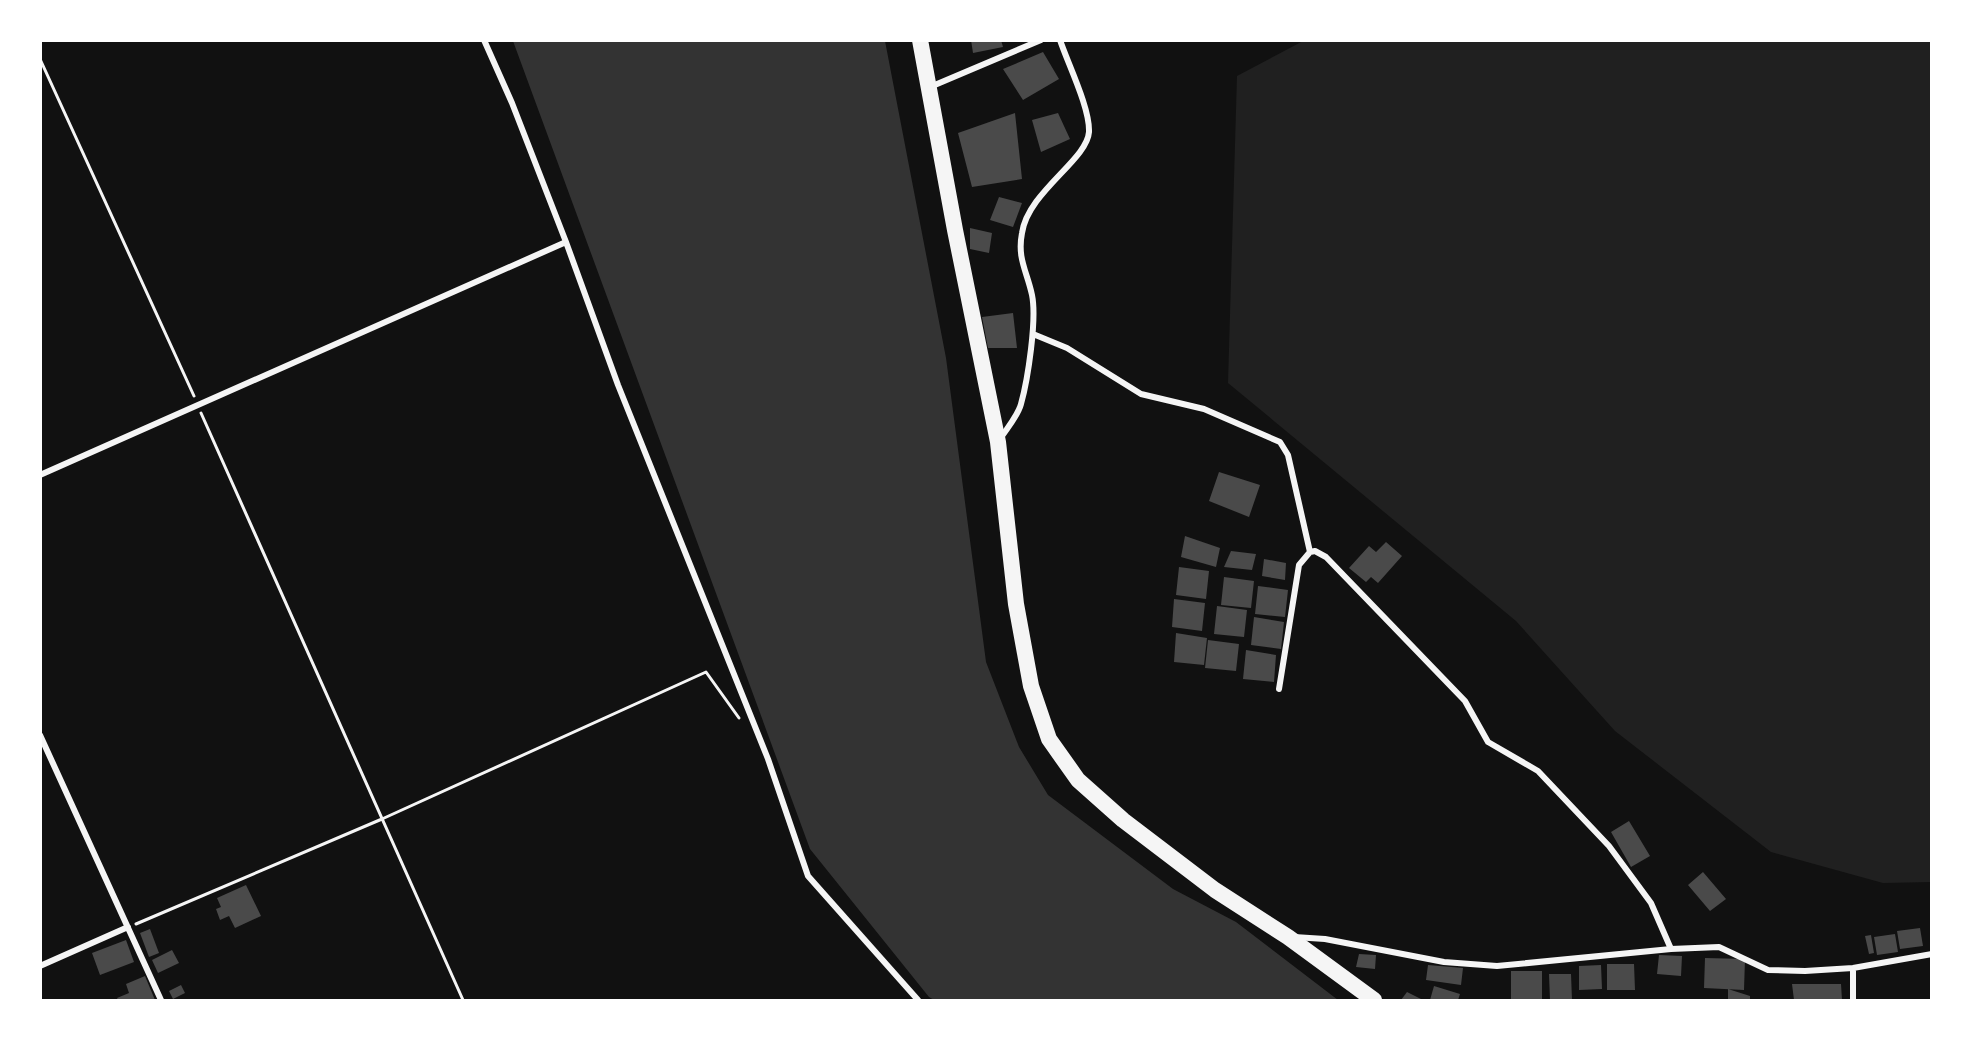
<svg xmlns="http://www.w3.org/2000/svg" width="1972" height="1041" viewBox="0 0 1972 1041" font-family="'Sofia Sans Condensed',sans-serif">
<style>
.green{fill:#202020}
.water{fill:#333}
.building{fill:#4a4a4a}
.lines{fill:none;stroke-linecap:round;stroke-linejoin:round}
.path{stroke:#f5f5f5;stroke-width:3}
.minor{stroke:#f5f5f5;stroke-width:6}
.trunk{stroke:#f5f5f5;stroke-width:16}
</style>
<rect width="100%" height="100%" fill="#111"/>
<path class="green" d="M1305,40l626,1v841l-48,1 -112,-31 -156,-121 -99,-110 -288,-238 9,-307z"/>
<path class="water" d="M513,41h372l61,317 40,304 33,85 29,48 125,94 63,33 102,78h-404l-5,-3 -119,-148z"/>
<path class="building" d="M971,40h30l2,7 -30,6z
M1043,52l16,27 -36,21 -20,-31z
M1015,113l7,66 -50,8 -14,-54z
M1058,113l12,26 -29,13 -9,-32z
M999,197l23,6 -9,24 -23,-7z
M970,228l22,5 -3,20 -19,-4z
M1013,313l4,35h-29l-6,-31z
M1219,472l41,13 -11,32 -40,-16z
M1185,536l35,12 -4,19 -35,-10z
M1386,542l16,14 -24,27 -7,-6 -5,5 -17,-14 20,-22 7,6z
M1231,551l25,3 -4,16 -28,-3z
M1264,559l22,4 -1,17 -23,-4z
M1179,567l30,4 -3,28 -30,-4z
M1224,577l30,4 -3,27 -30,-3z
M1258,586l30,4 -3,27 -30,-3z
M1174,599l31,4 -3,28 -30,-4z
M1217,606l30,4 -3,27 -30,-3z
M1254,617l30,5 -3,27 -30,-4z
M1176,633l31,5 -3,27 -30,-3z
M1208,640l31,4 -3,27 -31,-3z
M1246,650l30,5 -2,27 -31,-3z
M1629,821l21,35 -19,11 -20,-35z
M1703,872l23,27 -16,12 -22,-26z
M246,885l15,31 -26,12 -6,-12 -9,4 -4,-11 5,-2 -4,-9z
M1920,928l3,18 -23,3 -3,-18z
M150,929l9,24 -10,4 -9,-24z
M1895,934l3,18 -21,3 -3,-18z
M1871,935l3,18 -5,1 -4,-18z
M126,940l8,22 -34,13 -8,-22z
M172,950l7,13 -21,10 -6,-13z
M1359,954l17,1 -1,14 -19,-2z
M1659,955l23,1 -1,20 -24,-2z
M1705,958l40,1 -1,31 -40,-2z
M1607,964h27l1,26h-28z
M1428,965l35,3 -2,17 -35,-5z
M1601,965l1,24 -23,1v-24z
M1511,971h31v29h-31z
M1549,974h22l1,26h-22z
M145,976l10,24h-37l-1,-2 12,-5 -3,-9z
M1792,984h49l1,16h-48z
M181,985l4,8 -12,6 -4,-8z
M1434,986l26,8 -2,6h-28z
M1728,989l22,7v4h-22z
M1407,992l16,8h-22z"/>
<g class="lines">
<path class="path" d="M40,59l154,337
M201,413l262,587
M136,924l246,-105 324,-147 33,46"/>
<path class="minor" d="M484,40l28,63 54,139 52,143 150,374 40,117 110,124
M930,87l111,-47
M1033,334l34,14 74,46 63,15 76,33 8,13 22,97
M1000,439c7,-11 18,-23 21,-35 7,-25 16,-85 11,-109 -5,-24 -15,-36 -10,-62 6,-41 65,-73 67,-101 1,-24 -21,-68 -29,-92
M40,475l526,-233
M1279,689l20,-124 11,-13 5,-1 11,6 139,144 23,41 50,29 71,75 42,57 20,46
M40,735l121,265
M1294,937l31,2 119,23 53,4 174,-17 48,-2 49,23 37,1 48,-3 79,-14
M40,966l88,-39
M1853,968v32"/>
<path class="trunk" d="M920,40l35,190 43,212 18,162 15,82 18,53 29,41 45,40 92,70 73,47 86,63"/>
</g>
<rect width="1972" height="1041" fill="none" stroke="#ffffff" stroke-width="84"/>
</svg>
